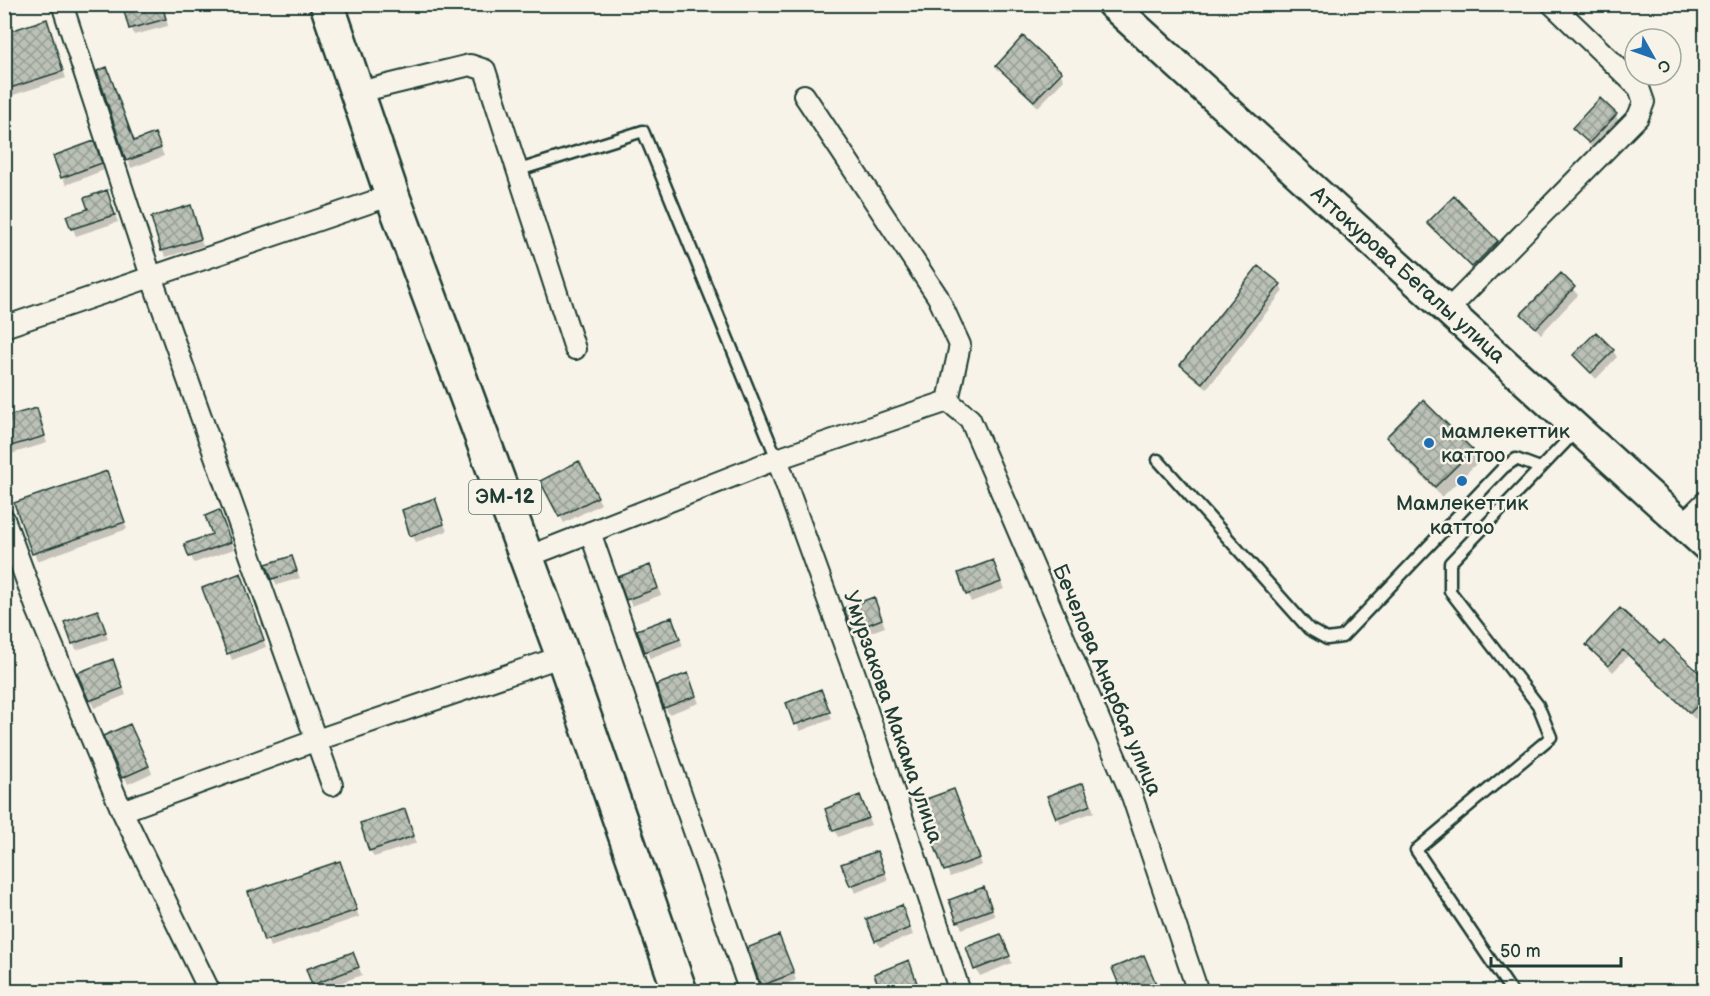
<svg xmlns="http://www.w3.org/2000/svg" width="1710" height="996" viewBox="0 0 1710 996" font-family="'Balsamiq Sans',sans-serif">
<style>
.shadow{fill:#0003}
.building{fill:url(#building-cross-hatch);stroke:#1f3d34;stroke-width:1.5}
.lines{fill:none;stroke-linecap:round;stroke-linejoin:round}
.service-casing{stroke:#1f3d34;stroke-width:15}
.minor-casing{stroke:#1f3d34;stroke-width:24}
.secondary-casing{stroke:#1f3d34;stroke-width:33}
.trunk-casing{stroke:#1f3d34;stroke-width:38}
.service{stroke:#f7f3e8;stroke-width:10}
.minor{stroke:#f7f3e8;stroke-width:20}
.secondary{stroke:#f7f3e8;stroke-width:28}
.trunk{stroke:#f7f3e8;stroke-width:33}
.poi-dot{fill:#1f6fb2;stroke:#f7f3e8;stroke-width:2}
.labels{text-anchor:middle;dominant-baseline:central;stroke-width:5;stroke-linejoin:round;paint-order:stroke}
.shield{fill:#f7f3e8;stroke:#60746a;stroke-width:1.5}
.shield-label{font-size:20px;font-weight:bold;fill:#1f3d34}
.street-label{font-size:21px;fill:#1f3d34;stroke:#f7f3e8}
.poi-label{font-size:21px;fill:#1f3d34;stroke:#f7f3e8;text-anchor:start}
</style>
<defs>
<pattern id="building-cross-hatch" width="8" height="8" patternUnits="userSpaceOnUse" patternTransform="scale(1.5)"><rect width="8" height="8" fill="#bbc1b6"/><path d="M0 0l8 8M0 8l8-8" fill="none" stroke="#979e95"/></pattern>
</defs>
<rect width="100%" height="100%" fill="#f7f3e8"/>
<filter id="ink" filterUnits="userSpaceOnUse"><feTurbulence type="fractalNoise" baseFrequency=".0167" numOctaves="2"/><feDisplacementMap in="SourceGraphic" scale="12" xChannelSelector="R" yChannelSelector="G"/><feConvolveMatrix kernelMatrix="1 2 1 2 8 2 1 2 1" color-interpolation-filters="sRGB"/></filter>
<g filter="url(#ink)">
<path class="shadow" d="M124,4h39l5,22 -34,9z
M46,21l20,57 -62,20v-63z
M997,66l63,7 4,7 -26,27z
M107,69l28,73 20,-7 9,21 -33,12 -33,-96z
M1615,115l4,6 -26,28 -19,-21z
M93,142l11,28 -38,15 -11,-28z
M106,192l12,30 -42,14 -8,-19 22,-7z
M190,207l13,39 -37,11 -4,-7z
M1429,223l68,19 4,6 -25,25z
M1561,276l17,19 -37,39 -18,-19z
M1280,285l3,6 -76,98 -21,-17 -4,-7z
M1613,351l4,6 -21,22 -21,-24z
M36,410l11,33 -43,13v-37z
M1387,437l84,14 7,11 -36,35 -48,-49z
M579,463l22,41 -37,19 -22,-41z
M106,473l21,56 -90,32 -21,-57z
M434,500l13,31 -31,11 -4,-7z
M219,512l15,37 -40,14 -8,-18 28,-10z
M291,557l9,21 -23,7 -4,-7z
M992,562l12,27 -33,13 -11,-28z
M649,567l12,28 -29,11 -4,-7z
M244,582l22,65 -34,13 -28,-71z
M877,606l8,21 -28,10 -4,-7z
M101,619l7,20 -31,11 -4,-6z
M675,625l8,21 -33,13 -11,-28z
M1587,646h73l46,35v27l-11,11 -67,-63 -15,16z
M116,668l10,27 -32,13 -15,-34z
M687,675l12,28 -30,11 -4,-7z
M821,691l11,28 -32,12 -12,-27z
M133,732l19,41 -24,11 -23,-48z
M1086,791l8,21 -33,12 -12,-27z
M860,797l11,28 -33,12 -3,-7z
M957,798l25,67 -32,12 -30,-74z
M404,811l13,32 -43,14 -4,-7z
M880,859l8,21 -33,13 -12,-28z
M340,863l19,54 -89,30 -20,-54z
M983,889l12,27 -33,13 -11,-28z
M905,914l8,21 -33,12 -4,-7z
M1001,936l11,27 -32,13 -4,-7z
M782,944l14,36 -31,12 -16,-43z
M353,954l9,21 -44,16 -4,-7z
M909,962l11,28 -38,2z
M1148,964l11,28h-36z"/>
<path class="building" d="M122,4h40l4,15 -37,10z
M47,19l16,52 -59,19v-57z
M1023,36l39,36 -28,29 -38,-35z
M107,67l27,74 21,-8 6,15 -35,13 -29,-90z
M1600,98l17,16 -28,29 -17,-15z
M94,141l8,22 -41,15 -8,-22z
M107,190l8,25 -44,14 -5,-13 22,-7 -4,-11z
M1454,196l44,45 -26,26 -45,-44z
M191,205l10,34 -40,12 -10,-34z
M1258,266l23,18 -79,99 -22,-18z
M1561,273l14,14 -39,41 -15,-14z
M1596,332l18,18 -23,23 -18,-18z
M1423,400l50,50 -38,37 -49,-50z
M37,408l8,28 -41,12v-31z
M579,461l19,36 -39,20 -19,-36z
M107,471l18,51 -93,32 -18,-51z
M435,498l9,26 -34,12 -8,-26z
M219,510l12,32 -42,15 -5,-13 28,-10 -7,-18z
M292,556l5,15 -25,8 -6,-15z
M993,560l8,22 -35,13 -8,-22z
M650,565l8,23 -32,12 -8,-23z
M241,573l23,67 -37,14 -25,-66z
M874,597l8,22 -30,12 -8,-23z
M1620,608l40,36 4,-4 42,39v18l-16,16 -67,-63 -15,16 -22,-21z
M98,610l8,22 -34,12 -8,-22z
M672,617l8,22 -35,13 -8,-22z
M113,659l10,29 -34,13 -12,-28z
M688,673l8,23 -32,12 -8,-23z
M821,689l9,23 -36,13 -8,-22z
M130,724l19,42 -27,12 -19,-42z
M1083,783l8,22 -35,13 -9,-22z
M954,789l26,69 -36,13 -26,-69z
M860,795l9,23 -36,13 -8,-22z
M405,809l9,27 -45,15 -9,-28z
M877,851l8,22 -35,13 -9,-22z
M340,861l17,49 -93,31 -16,-49z
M984,887l8,22 -35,13 -8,-22z
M902,905l8,23 -35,13 -9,-22z
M1001,934l9,22 -36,14 -8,-23z
M779,935l15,38 -33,13 -14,-38z
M353,952l6,15 -47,18 -6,-16z
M1144,955l13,31 -13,6h-22l-10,-24z
M909,960l8,23 -23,9h-13l-7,-18z"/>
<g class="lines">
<g class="service-casing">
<path id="service" d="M516,171l127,-40 134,328
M1158,460l151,169 18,10 15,-2 161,-169 13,-9 24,9
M1512,992l-96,-142 135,-113 -13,-32 -88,-114v-28l128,-134"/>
</g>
<g class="minor-casing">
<path id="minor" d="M62,4l89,272 181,509
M359,92l111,-27 15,5 90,279
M1448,310l190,-193 6,-15 -5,-14 -87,-84
M4,327l388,-132
M948,401l22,18 162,377 66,196
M777,459l80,221 103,312
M4,519l33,90 85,202 88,181
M1683,524l23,-23
M590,532l160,460
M527,557l250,-98 171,-58 12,-56 -22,-48 -134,-202
M122,811l195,-71 246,-84"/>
</g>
<g class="secondary-casing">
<path id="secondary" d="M1111,4l595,542"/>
</g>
<g class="trunk-casing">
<path id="trunk" d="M327,4l65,191 171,461 117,336"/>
</g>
<use href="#service" class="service"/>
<use href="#minor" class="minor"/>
<use href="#secondary" class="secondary"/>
<use href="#trunk" class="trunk"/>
</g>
</g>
<g class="poi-dot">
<circle cx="1429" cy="443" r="6"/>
<circle cx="1462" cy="481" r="6"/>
</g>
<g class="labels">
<rect class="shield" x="469" y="480" width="72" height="34" rx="4.5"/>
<g class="shield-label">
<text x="505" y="497">ЭМ-12</text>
</g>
<g class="street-label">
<text transform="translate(1408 275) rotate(42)">Аттокурова Бегалы улица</text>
<text transform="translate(1107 680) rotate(67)">Бечелова Анарбая улица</text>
<text transform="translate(893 717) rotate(71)">Умурзакова Макама улица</text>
</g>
<g class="poi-label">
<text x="1441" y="431">мамлекеттик<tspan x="1441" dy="24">каттоо</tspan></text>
<text x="1462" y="503" text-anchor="middle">Мамлекеттик<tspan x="1462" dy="24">каттоо</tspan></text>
</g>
</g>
<rect width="1710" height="996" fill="none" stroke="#f7f3e8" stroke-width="24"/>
<rect x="12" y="12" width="1686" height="972" fill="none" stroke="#1f3d34" stroke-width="2" filter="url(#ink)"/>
<g transform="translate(1653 57) rotate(130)"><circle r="28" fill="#f7f3e8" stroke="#a1aaa0" stroke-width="1.5"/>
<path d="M0-4.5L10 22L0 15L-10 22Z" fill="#1f6fb2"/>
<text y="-9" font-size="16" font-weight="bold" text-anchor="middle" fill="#1f3d34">С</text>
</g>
<path d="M1491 957v9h130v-9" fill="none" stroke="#1f3d34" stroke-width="3"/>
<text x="1500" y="957" font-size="18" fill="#1f3d34" stroke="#f7f3e8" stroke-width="4.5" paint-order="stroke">50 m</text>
</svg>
